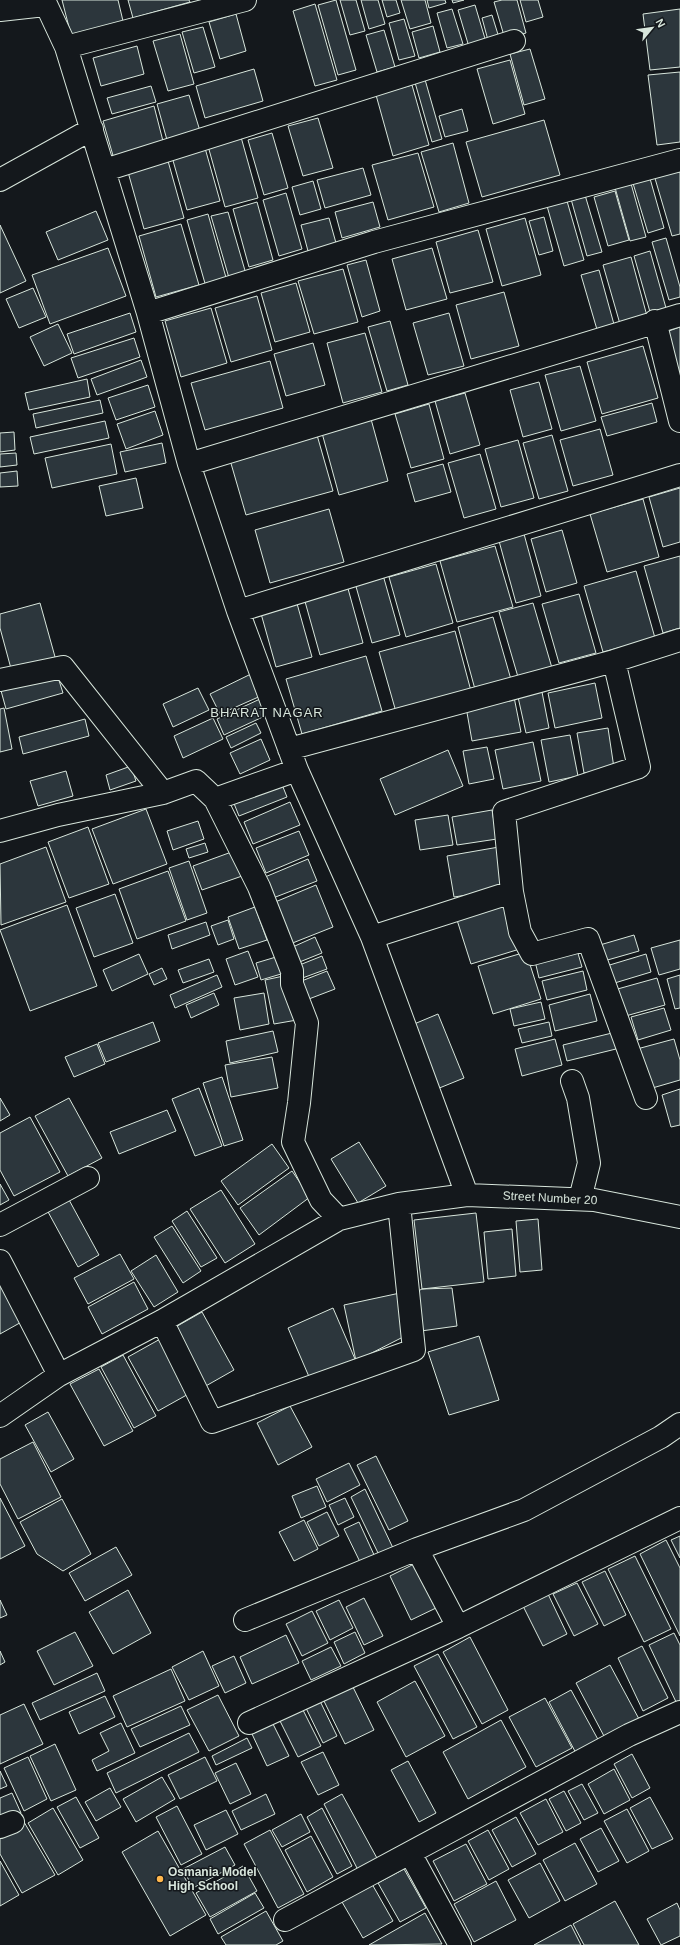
<svg xmlns="http://www.w3.org/2000/svg" width="680" height="1945" viewBox="0 0 680 1945" font-family="Helvetica,sans-serif">
<style>
.building{fill:#2c363c;stroke:#d8e6dc}
.lines{fill:none;stroke-linecap:round;stroke-linejoin:round}
.minor-casing{stroke:#d8e6dc;stroke-width:24}
.minor{stroke:#14181c;stroke-width:22}
.poi-dot{fill:#ffb74d;stroke:#14181c;stroke-width:1.5}
.labels{text-anchor:middle;dominant-baseline:central;stroke-width:3;stroke-linejoin:round;paint-order:stroke}
.street-label{font-size:12px;fill:#d8e6dc;stroke:#14181c}
.poi-label{font-size:12px;font-weight:bold;fill:#d8e6dc;stroke:#14181c;text-anchor:start}
.neighbourhood-label{font-size:13px;letter-spacing:1px;fill:#d8e6dc;stroke:#14181c}
</style>
<rect width="100%" height="100%" fill="#14181c"/>
<path class="building" d="M62,0h56l5,21 -52,14z
M128,0h61l1,2 -57,16z
M336,0l20,70 -18,5 -20,-70z
M340,0h16l9,31 -15,4z
M361,0h17l7,24 -16,5z
M382,0h14l4,13 -13,4z
M401,0h24l6,23 -21,6z
M427,0h18l1,3 -17,5z
M452,0h12l-11,3z
M502,0h15l9,33 -21,6 -11,-37z
M520,0h18l5,17 -17,5z
M315,4l22,76 -22,6 -22,-75z
M475,5l11,37 -17,5 -11,-37z
M452,9l11,35 -16,4 -10,-35z
M680,9v58l-30,3 -7,-56z
M236,14l10,37 -26,8 -11,-37z
M492,15l8,26 -11,3 -7,-26z
M404,19l11,37 -16,4 -10,-37z
M433,26l7,26 -21,6 -7,-26z
M203,27l12,40 -21,6 -12,-41z
M384,30l11,37 -18,5 -11,-37z
M180,34l14,50 -26,7 -15,-50z
M137,46l7,28 -43,12 -8,-28z
M530,49l15,50 -21,6 -14,-51z
M510,60l15,54 -32,10 -16,-55z
M254,69l9,32 -58,17 -9,-32z
M680,72v70l-23,3 -9,-70z
M424,76l18,63 -10,3 -18,-63z
M412,85l17,60 -36,11 -17,-61z
M151,86l5,16 -44,12 -5,-16z
M189,95l11,36 -33,9 -10,-36z
M154,106l10,39 -50,14 -11,-38z
M462,109l6,22 -23,6 -6,-21z
M318,118l15,50 -30,8 -15,-50z
M544,120l16,55 -78,22 -16,-55z
M272,133l16,55 -24,7 -16,-55z
M241,137l17,61 -33,9 -17,-61z
M453,143l16,60 -30,9 -18,-60z
M205,148l15,53 -33,9 -15,-53z
M418,153l16,54 -46,13 -16,-55z
M168,161l16,57 -40,11 -16,-57z
M363,168l8,27 -46,13 -8,-28z
M678,168l2,5v61l-8,2 -18,-61z
M649,175l15,53 -16,5 -16,-53z
M630,180l16,57 -16,4 -16,-57z
M313,181l8,28 -21,6 -8,-28z
M615,191l14,49 -21,6 -14,-49z
M286,193l16,56 -23,7 -16,-56z
M585,195l17,57 -15,4 -16,-57z
M567,201l17,59 -20,6 -17,-60z
M257,202l16,58 -24,7 -16,-58z
M373,202l7,25 -38,11 -7,-26z
M96,211l12,29 -50,20 -12,-28z
M228,212l18,62 -17,4 -18,-62z
M208,214l19,67 -21,6 -19,-67z
M544,217l9,34 -14,4 -10,-34z
M329,218l7,25 -28,8 -7,-26z
M525,218l16,57 -39,11 -16,-57z
M181,224l18,61 -43,12 -17,-61z
M0,225l26,56 -26,12z
M478,230l15,52 -43,11 -14,-51z
M666,238l14,49v10l-11,3 -17,-58z
M108,248l18,48 -76,28 -18,-49z
M432,248l15,51 -41,11 -14,-51z
M650,251l16,57 -16,4 -16,-56z
M631,257l16,59 -27,8 -17,-59z
M366,260l14,51 -18,6 -15,-52z
M343,269l15,53 -44,12 -16,-53z
M599,270l16,58 -17,5 -17,-58z
M296,283l14,49 -35,10 -14,-49z
M33,288l13,29 -27,11 -13,-29z
M504,292l15,54 -48,13 -15,-54z
M257,296l15,54 -41,12 -16,-54z
M211,308l16,55 -46,14 -16,-56z
M130,313l6,19 -62,22 -7,-20z
M449,313l15,53 -36,9 -15,-52z
M390,321l18,64 -21,6 -19,-64z
M58,324l14,29 -28,13 -14,-29z
M680,327v47l-1,1 -13,-43z
M365,333l17,59 -39,11 -16,-60z
M134,338l6,19 -62,21 -7,-20z
M313,343l12,42 -39,11 -12,-42z
M643,346l15,52 -56,16 -15,-52z
M141,360l6,17 -50,18 -6,-16z
M270,361l13,47 -78,22 -14,-47z
M580,366l16,55 -35,10 -16,-56z
M87,379l3,18 -61,13 -4,-17z
M539,382l13,47 -29,8 -13,-47z
M148,385l7,22 -39,13 -8,-22z
M465,393l15,52 -30,9 -15,-53z
M100,400l3,13 -67,15 -3,-14z
M652,403l5,19 -50,14 -6,-19z
M429,404l15,55 -33,9 -16,-54z
M155,411l8,24 -37,14 -9,-25z
M371,419l17,62 -49,14 -17,-62z
M105,421l4,17 -75,16 -4,-17z
M600,429l13,46 -40,11 -13,-46z
M14,432l1,18 -15,2v-19z
M317,435l16,56 -87,24 -16,-55z
M552,435l16,56 -29,8 -16,-56z
M518,440l16,58 -33,9 -16,-58z
M162,443l4,20 -41,9 -5,-20z
M111,444l6,30 -65,14 -7,-30z
M16,453l1,12 -17,2v-13z
M480,454l16,55 -32,9 -16,-55z
M443,464l8,28 -36,10 -8,-28z
M17,471l1,15 -18,1v-14z
M136,478l7,30 -37,8 -7,-30z
M680,488v54l-17,5 -14,-50z
M643,499l16,58 -52,15 -17,-58z
M329,509l15,53 -74,21 -15,-53z
M562,530l15,53 -31,9 -15,-53z
M524,534l17,62 -25,7 -17,-62z
M495,546l18,61 -56,15 -17,-61z
M680,556v72l-17,5 -19,-67z
M436,564l17,59 -47,14 -17,-60z
M636,571l19,67 -52,14 -19,-66z
M383,575l17,60 -28,8 -17,-60z
M347,585l16,58 -43,12 -16,-57z
M579,594l17,59 -37,10 -17,-59z
M296,600l16,57 -36,10 -16,-57z
M40,603l17,61 -44,12 -13,-48v-14z
M533,603l19,65 -34,9 -19,-65z
M493,617l19,66 -36,10 -18,-66z
M455,631l16,60 -75,21 -17,-60z
M366,656l16,55 -80,23 -16,-55z
M56,671l7,22 -57,16 -6,-22z
M253,673l10,22 -43,19 -10,-20z
M595,683l7,35 -47,10 -7,-35z
M198,688l11,22 -36,17 -10,-23z
M542,692l7,36 -23,5 -8,-36z
M514,697l7,35 -49,9 -6,-34z
M260,699l7,16 -43,20 -7,-16z
M4,708l8,41 -12,3v-43z
M213,718l10,21 -40,19 -9,-22z
M85,719l4,17 -66,18 -4,-17z
M256,723l5,10 -30,15 -5,-11z
M608,728l6,40 -30,5 -7,-40z
M570,735l8,41 -29,6 -8,-42z
M261,739l9,21 -30,14 -10,-21z
M533,742l8,39 -38,8 -8,-39z
M487,747l7,32 -25,5 -6,-33z
M448,750l15,36 -68,29 -15,-36z
M131,766l5,15 -26,9 -4,-15z
M66,771l7,25 -35,10 -8,-25z
M281,782l6,15 -48,19 -6,-15z
M290,802l10,23 -47,19 -9,-22z
M146,809l21,55 -54,20 -21,-55z
M492,810l5,29 -40,6 -5,-28z
M448,815l5,30 -33,5 -5,-30z
M198,821l6,18 -31,11 -6,-19z
M88,827l21,57 -40,14 -21,-56z
M299,831l10,24 -43,18 -10,-25z
M205,843l3,9 -19,6 -3,-9z
M46,847l20,55 -65,23 -1,-61z
M499,847l7,42 -52,8 -7,-41z
M237,850l8,25 -43,15 -9,-24z
M308,859l9,22 -44,17 -8,-21z
M189,861l18,52 -20,7 -18,-52z
M168,871l18,50 -49,18 -18,-50z
M316,885l17,42 -48,19 -17,-41z
M115,894l18,49 -39,14 -18,-49z
M509,903l14,45 -52,16 -14,-44z
M67,905l30,81 -67,25 -30,-81z
M255,907l12,33 -28,9 -11,-32z
M228,920l6,19 -16,6 -7,-19z
M206,922l4,13 -38,14 -4,-14z
M634,935l5,16 -42,12 -4,-16z
M315,937l7,16 -30,12 -6,-15z
M680,940v29l-21,6 -8,-27z
M577,950l5,17 -43,11 -4,-17z
M248,951l10,26 -23,8 -9,-26z
M526,952l15,47 -48,15 -15,-48z
M139,954l9,20 -36,17 -9,-21z
M286,954l5,17 -30,9 -5,-17z
M646,954l5,18 -43,13 -5,-18z
M322,956l5,13 -30,11 -5,-12z
M209,959l5,13 -31,11 -5,-13z
M162,968l5,11 -13,6 -5,-11z
M327,971l8,18 -34,13 -7,-18z
M583,971l4,19 -40,10 -5,-19z
M217,975l5,12 -47,21 -5,-13z
M288,975l9,45 -23,4 -9,-44z
M680,975v33l-5,1 -8,-30z
M657,978l8,27 -43,12 -8,-27z
M214,993l5,12 -28,13 -5,-13z
M264,993l5,31 -29,6 -6,-32z
M590,994l7,27 -42,10 -6,-26z
M541,1002l4,17 -31,7 -4,-17z
M664,1008l7,22 -33,10 -7,-23z
M438,1014l26,64 -32,13 -25,-64z
M153,1022l7,19 -54,21 -8,-19z
M549,1022l3,14 -30,7 -4,-14z
M273,1031l5,21 -48,11 -4,-22z
M612,1033l4,16 -49,12 -4,-16z
M555,1039l7,26 -40,11 -7,-27z
M674,1039l6,21v20l-31,9 -12,-40z
M97,1044l8,20 -31,13 -9,-20z
M272,1057l6,31 -47,9 -6,-32z
M222,1077l21,63 -19,6 -21,-63z
M199,1088l23,58 -27,10 -23,-57z
M680,1089v36l-9,2 -9,-32z
M0,1098l10,17 -10,6z
M69,1098l33,60 -34,18 -33,-60z
M167,1110l9,21 -57,23 -9,-22z
M30,1117l30,55 -46,24 -14,-26v-37z
M359,1142l27,44 -28,17 -27,-44z
M272,1144l17,24 -51,37 -17,-24z
M292,1171l18,26 -51,38 -19,-27z
M0,1184l9,16 -9,5z
M221,1190l34,54 -30,19 -35,-54z
M68,1198l31,57 -21,12 -31,-57z
M187,1211l30,47 -16,9 -29,-46z
M476,1213l8,69 -62,7 -8,-69z
M538,1219l4,51 -22,2 -4,-51z
M172,1226l29,45 -18,12 -29,-46z
M512,1229l4,47 -28,3 -4,-47z
M120,1254l14,25 -46,25 -14,-26z
M156,1255l22,37 -24,15 -23,-36z
M0,1277l25,43 -25,14z
M134,1282l14,27 -46,25 -14,-27z
M452,1288l5,38 -36,5 -5,-39 6,-3z
M400,1293l5,43 -49,25 -12,-56z
M333,1308l22,51 -45,20 -22,-51z
M202,1312l32,58 -30,17 -32,-58z
M479,1336l20,64 -50,15 -21,-63z
M162,1338l30,54 -34,19 -30,-54z
M123,1355l33,61 -22,12 -33,-61z
M99,1369l34,62 -29,15 -34,-62z
M290,1406l22,41 -34,18 -21,-42z
M48,1412l26,47 -23,13 -26,-47z
M33,1442l28,55 -43,22 -18,-35v-25z
M376,1456l32,65 -19,9 -32,-65z
M349,1463l11,22 -33,17 -11,-23z
M317,1486l9,21 -25,11 -9,-22z
M365,1489l28,59 -14,7 -28,-58z
M0,1498l25,48 -25,13z
M345,1498l9,19 -16,8 -9,-20z
M62,1499l29,55 -28,17 -26,-17 -17,-32z
M327,1512l12,24 -20,10 -12,-24z
M304,1520l14,29 -24,12 -15,-29z
M359,1522l16,35 -14,7 -17,-35z
M680,1536v22l-9,-18z
M666,1540l14,28v68l-40,-82z
M116,1547l16,28 -47,26 -16,-28z
M635,1556l36,73 -27,13 -36,-73z
M414,1564l22,44 -25,12 -21,-44z
M605,1571l21,44 -22,11 -22,-44z
M577,1583l21,41 -24,12 -21,-42z
M128,1590l23,43 -38,21 -24,-42z
M548,1594l19,40 -24,12 -20,-40z
M364,1598l19,38 -19,9 -18,-38z
M0,1600l7,15 -7,3z
M339,1600l14,28 -23,12 -14,-29z
M312,1611l16,32 -26,13 -16,-32z
M75,1632l18,34 -39,19 -17,-34z
M355,1632l10,21 -21,11 -10,-22z
M674,1633l6,12v58l-3,1 -28,-59z
M286,1635l13,28 -47,21 -12,-27z
M470,1637l38,73 -26,14 -39,-72z
M642,1646l26,52 -25,13 -25,-53z
M331,1647l10,19 -30,14 -9,-19z
M0,1651l5,11 -5,3z
M203,1651l16,35 -30,14 -17,-33z
M438,1654l39,73 -24,12 -39,-73z
M234,1656l12,27 -21,10 -13,-27z
M610,1665l29,54 -34,19 -29,-55z
M171,1669l14,32 -58,26 -14,-31z
M97,1673l8,18 -65,29 -8,-17z
M415,1681l30,55 -39,21 -29,-55z
M351,1683l23,47 -29,14 -23,-47z
M571,1690l30,55 -23,12 -29,-55z
M218,1695l21,41 -30,15 -22,-41z
M105,1696l10,21 -36,17 -10,-22z
M545,1698l27,50 -36,19 -27,-50z
M319,1699l18,37 -14,7 -18,-37z
M24,1704l19,40 -43,20v-49z
M181,1706l9,19 -50,22 -9,-18z
M302,1708l19,38 -23,11 -19,-38z
M501,1720l25,47 -58,32 -25,-47z
M121,1723l14,30 -38,18 -5,-11 17,-9 -9,-18z
M273,1724l16,32 -22,10 -15,-32z
M189,1733l10,19 -83,41 -9,-20z
M247,1738l5,10 -36,17 -4,-9z
M55,1744l21,46 -25,11 -21,-45z
M323,1752l16,33 -21,10 -17,-33z
M632,1754l18,34 -18,10 -18,-34z
M28,1757l19,42 -23,12 -20,-43z
M205,1757l12,24 -37,18 -12,-24z
M408,1761l28,52 -17,9 -28,-52z
M236,1763l15,31 -21,10 -15,-31z
M614,1769l16,31 -26,14 -16,-30z
M0,1771l7,15 -7,3z
M162,1777l13,22 -39,23 -13,-23z
M582,1784l16,29 -14,7 -16,-29z
M110,1788l11,19 -25,14 -11,-19z
M564,1791l17,32 -15,8 -17,-32z
M12,1793l9,20 -21,10v-25z
M266,1794l9,20 -34,16 -9,-19z
M342,1794l36,66 -20,10 -34,-66z
M76,1797l23,41 -19,10 -23,-41z
M650,1797l23,42 -21,10 -22,-41z
M546,1799l17,33 -25,13 -18,-32z
M177,1806l25,48 -21,11 -25,-48z
M53,1808l30,52 -25,15 -30,-52z
M322,1808l30,58 -15,8 -30,-57z
M627,1809l22,42 -22,12 -23,-42z
M226,1810l12,24 -32,16 -12,-25z
M301,1814l9,18 -28,15 -10,-17z
M516,1817l20,37 -24,13 -20,-37z
M24,1822l31,53 -33,18 -22,-39v-19z
M601,1828l18,33 -21,11 -18,-33z
M270,1830l34,64 -26,14 -34,-64z
M488,1830l21,39 -20,11 -21,-39z
M158,1831l48,84 -36,21 -48,-84z
M311,1836l22,41 -26,15 -22,-42z
M575,1843l22,41 -32,17 -22,-41z
M466,1844l21,40 -33,17 -21,-40z
M225,1847l10,18 -42,23 -10,-19z
M0,1861l19,34 -19,11z
M540,1863l20,38 -31,17 -21,-38z
M243,1866l14,25 -47,26 -14,-24z
M404,1869l22,39 -26,14 -22,-39z
M496,1881l20,39 -42,22 -20,-38z
M372,1884l21,37 -30,17 -21,-36z
M255,1893l9,15 -46,26 -8,-15z
M615,1901l24,44h-55l-11,-21z
M677,1903l3,7v26l-19,9 -14,-26z
M266,1911l17,30 -7,4h-50l-5,-8z
M425,1913l17,31 -73,1z
M571,1925l10,20h-47z"/>
<g class="lines">
<g class="minor-casing">
<path id="minor" d="M44,0l22,47 82,266 41,151 49,147 59,159 75,167 95,258
M0,10l45,-5
M66,47l179,-47
M105,170l409,-129
M0,180l92,-51
M148,313l226,-71 306,-82
M655,321l25,100
M189,464l491,-149
M238,611l442,-136
M614,661l25,106 -135,45 8,80 8,40 12,22 56,-15 58,159
M0,680l63,-13 100,126
M289,749l325,-88 66,-21
M215,799l44,88 33,84v13l15,39 -8,80 -6,39 28,58 18,19
M0,831l58,-16 105,-22 33,-12 19,18 82,-29
M372,937l140,-45
M572,1081l6,17 11,65 -9,36
M0,1225l88,-47
M0,1261l59,114
M162,1321l50,101 202,-72 -15,-146
M0,1416l59,-41 103,-54 177,-102 60,-15 68,-9 127,5 86,17
M417,1549l41,78
M245,1620l172,-71 107,-39 137,-73 19,-13
M249,1723l209,-96 222,-109
M0,1827l13,-5
M410,1853l50,92
M285,1920l344,-185 51,-23"/>
</g>
<use href="#minor" class="minor"/>
</g>
<circle class="poi-dot" cx="160" cy="1879" r="4"/>
<g class="labels">
<g class="street-label">
<text transform="translate(550 1198) rotate(3)">Street Number 20</text>
</g>
<g class="poi-label">
<text x="168" y="1872">Osmania Model<tspan x="168" dy="14">High School</tspan></text>
</g>
<g class="neighbourhood-label">
<text x="267" y="712">BHARAT NAGAR</text>
</g>
</g>
<g transform="translate(652 28) rotate(61)" stroke="#14181c" stroke-width="3" paint-order="stroke">
<path d="M0-3L7 15L0 10L-7 15Z" fill="#d8e6dc"/>
<text y="-6" font-size="11" font-weight="bold" text-anchor="middle" fill="#d8e6dc">N</text>
</g>
</svg>
